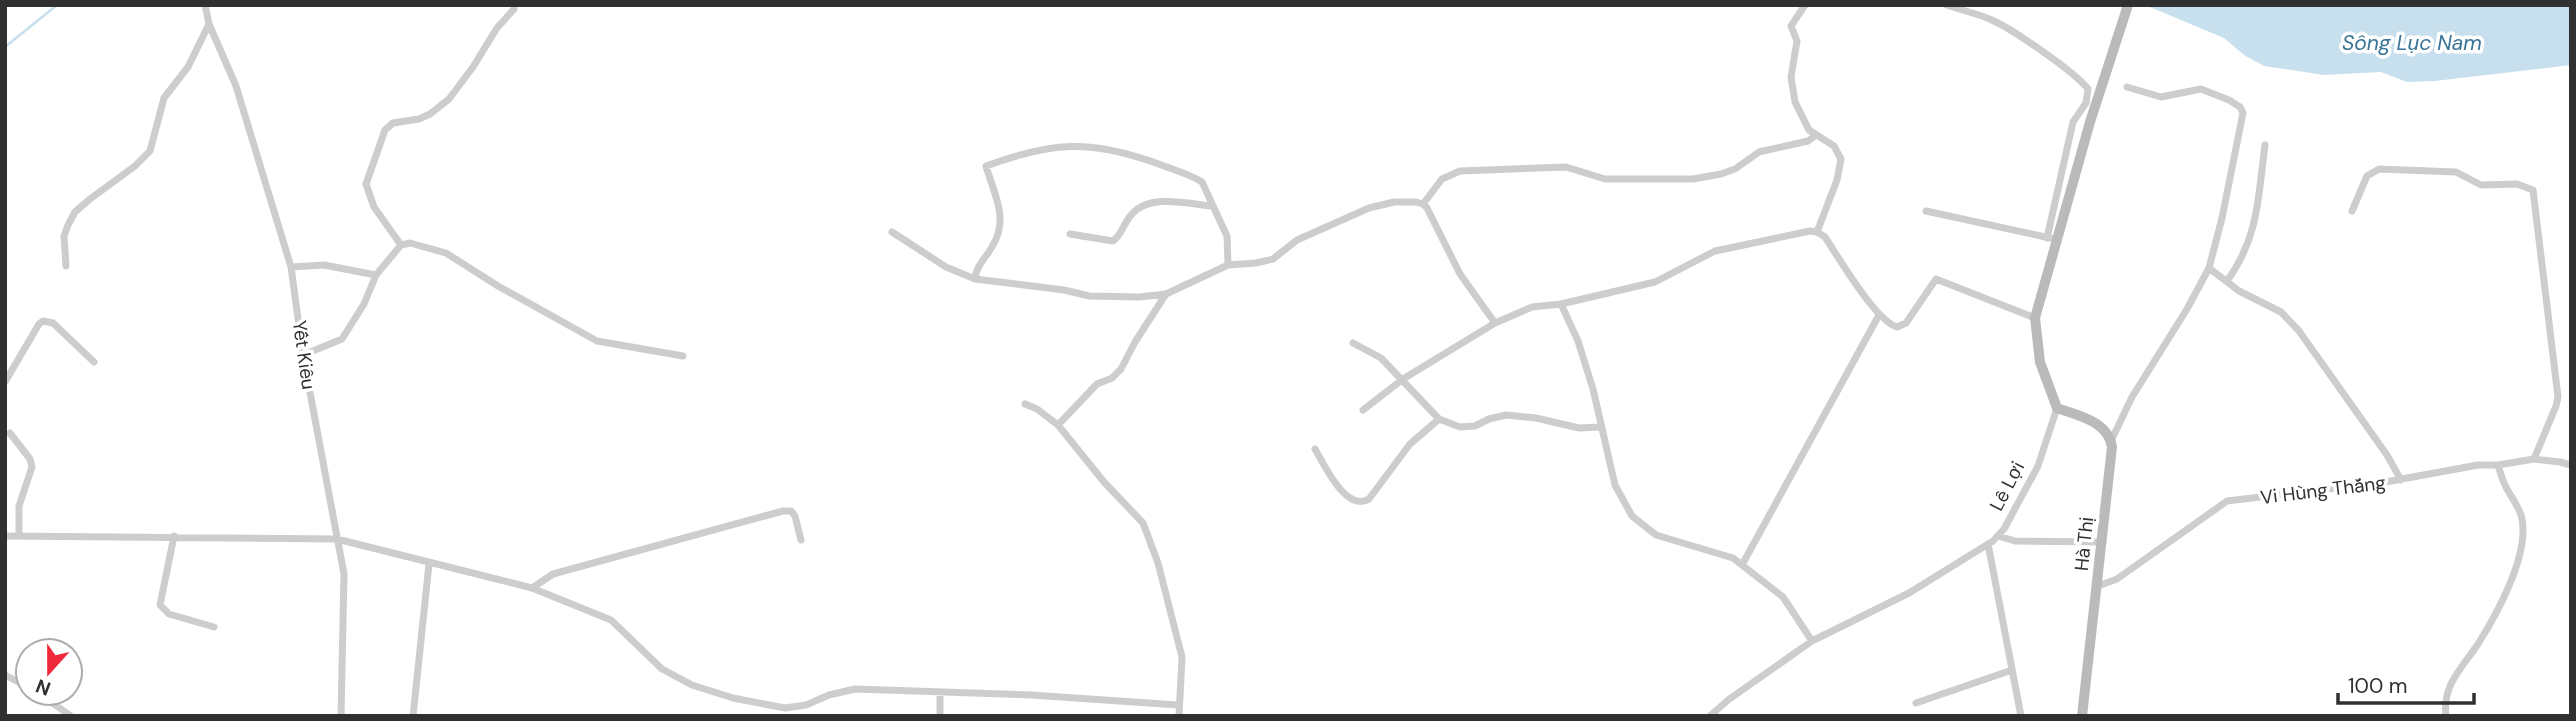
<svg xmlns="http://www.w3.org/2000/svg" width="2576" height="721" viewBox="0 0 2576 721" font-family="'DM Sans',sans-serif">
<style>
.water{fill:#c8e0ee}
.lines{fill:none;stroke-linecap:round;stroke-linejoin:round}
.stream{stroke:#c8e0ee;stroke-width:2.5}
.street{stroke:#cdcdcd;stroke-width:7}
.secondary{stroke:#bababa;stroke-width:10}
.labels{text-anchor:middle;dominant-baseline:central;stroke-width:7;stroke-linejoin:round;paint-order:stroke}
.street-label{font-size:19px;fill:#303030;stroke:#fff}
.water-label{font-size:21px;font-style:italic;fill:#387497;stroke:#fff}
</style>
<rect width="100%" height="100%" fill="#fff"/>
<path class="water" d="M2145,5h426v60l-136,16 -28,1 -26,-10 -57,3 -60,-9 -20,-11 -20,-17z"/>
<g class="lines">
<path class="stream" d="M5,47l52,-42"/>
<path class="street" d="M205,5l4,19 27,62 55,181 12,88 41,219 -3,142
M1805,5l-14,21 6,15 -6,36 4,25 14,28 25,16 7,13 -4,21 -20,52
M1947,5c16,6 33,9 47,16 21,10 81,51 94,68l-2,14 -13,19 -26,116
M1423,204l19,-25 18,-8 106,-4 39,12h88l28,-5 14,-5 24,-17 49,-11 8,-6
M1926,211l124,27
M2352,211l15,-35 12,-7 77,3 25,13 36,-1 16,6 25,207 -2,9 -22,53
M892,232l54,35 29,12 89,11 25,6 50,1 27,-3 62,-29 28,-2 17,-4 24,-19 72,-32 25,-6h22l7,2 4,4 33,66 35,49
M1070,234l43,7c9,-6 11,-19 19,-27 18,-21 57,-10 80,-8
M401,245l-27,-38 -8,-23 19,-54 8,-7 26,-4 11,-5 19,-15 24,-32 24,-39 17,-19
M66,266l-2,-30 4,-11 7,-13 15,-13 45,-33 15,-15 14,-53 24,-31 21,-43
M291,267l33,-2 52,10
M2209,268l30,23 42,21 18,19 88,124 14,25
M975,279c1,-14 12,-22 18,-34 16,-27 1,-51 -7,-79 66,-24 103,-27 170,-3 15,6 32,10 46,19l25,54 1,29
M2227,281c32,-44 31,-84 38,-136
M1561,304l17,37 15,48 22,96 17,31 24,19 77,23 50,39 29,44
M1353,343l28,15 58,61 21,8 15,-1 14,-7 17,-4 30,3 43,10 22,-1
M303,355l39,-16 22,-35 12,-29 25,-30 9,-2 36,10 52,33 99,55 86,15
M5,382l34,-58 4,-3 10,2 41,39
M1025,404l12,5 21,16 46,57 39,41 15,40 24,94 -3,59
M1363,410l40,-31 92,-56 37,-16 29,-3 94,-22 60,-31 95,-20 7,1 8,5c14,21 50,83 72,90l9,-4 30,-44 99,39
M1058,425l39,-41 15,-6 9,-9 14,-27 31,-48
M10,433l20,26 2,8 -13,39v29
M2111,441l21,-44 55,-88 22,-41 13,-50 21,-105 -3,-6 -11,-7 -28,-11 -40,8 -34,-10
M1315,449c9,15 31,64 54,50l41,-55 29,-25
M5,536l332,3 195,49 79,32 51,49 30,16 41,13 52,10 21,-3 23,-10 26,-6 176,6 147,10
M174,536l-14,69 9,9 45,13
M1998,536l17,5 88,1
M1988,544l33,172
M1742,565l137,-250
M2098,586l19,-7 110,-78 153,-18 98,-18h20l36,-6 26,3 11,3
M532,588l21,-14 230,-63h8l4,5 6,24
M5,675l23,12
M38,693l33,23
M1916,703l96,-33
M413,716l16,-152
M940,716v-24
M1710,716l18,-16 84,-59 97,-48 84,-52 11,-12 34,-63 19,-58
M2446,716c-4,-31 16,-48 32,-72 19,-30 51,-88 44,-125 -2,-12 -12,-23 -17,-34 -3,-6 -5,-13 -7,-20"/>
<path class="secondary" d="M2082,716l30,-269c-4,-26 -33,-31 -55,-39l-17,-46 -5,-44 55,-196 38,-117"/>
</g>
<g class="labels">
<g class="street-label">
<text transform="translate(304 355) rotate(82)">Yết Kiêu</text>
<text transform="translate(2007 486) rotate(-63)">Lê Lợi</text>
<text transform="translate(2323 490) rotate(-7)">Vi Hùng Thắng</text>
<text transform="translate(2084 544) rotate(-84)">Hà Thị</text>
</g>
<g class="water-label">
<text x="2412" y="43">Sông Lục Nam</text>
</g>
</g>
<rect width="2576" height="721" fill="none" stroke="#303030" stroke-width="14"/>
<g transform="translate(49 672) rotate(201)"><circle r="33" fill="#ffffff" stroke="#acacac" stroke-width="2"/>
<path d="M0-5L12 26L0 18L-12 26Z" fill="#f0283c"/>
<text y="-10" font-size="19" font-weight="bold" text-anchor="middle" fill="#303030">N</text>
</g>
<path d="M2338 693v10h136v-10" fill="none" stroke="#303030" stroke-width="3.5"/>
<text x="2348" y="693" font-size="21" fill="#303030" stroke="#ffffff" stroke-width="5" paint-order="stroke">100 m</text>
</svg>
